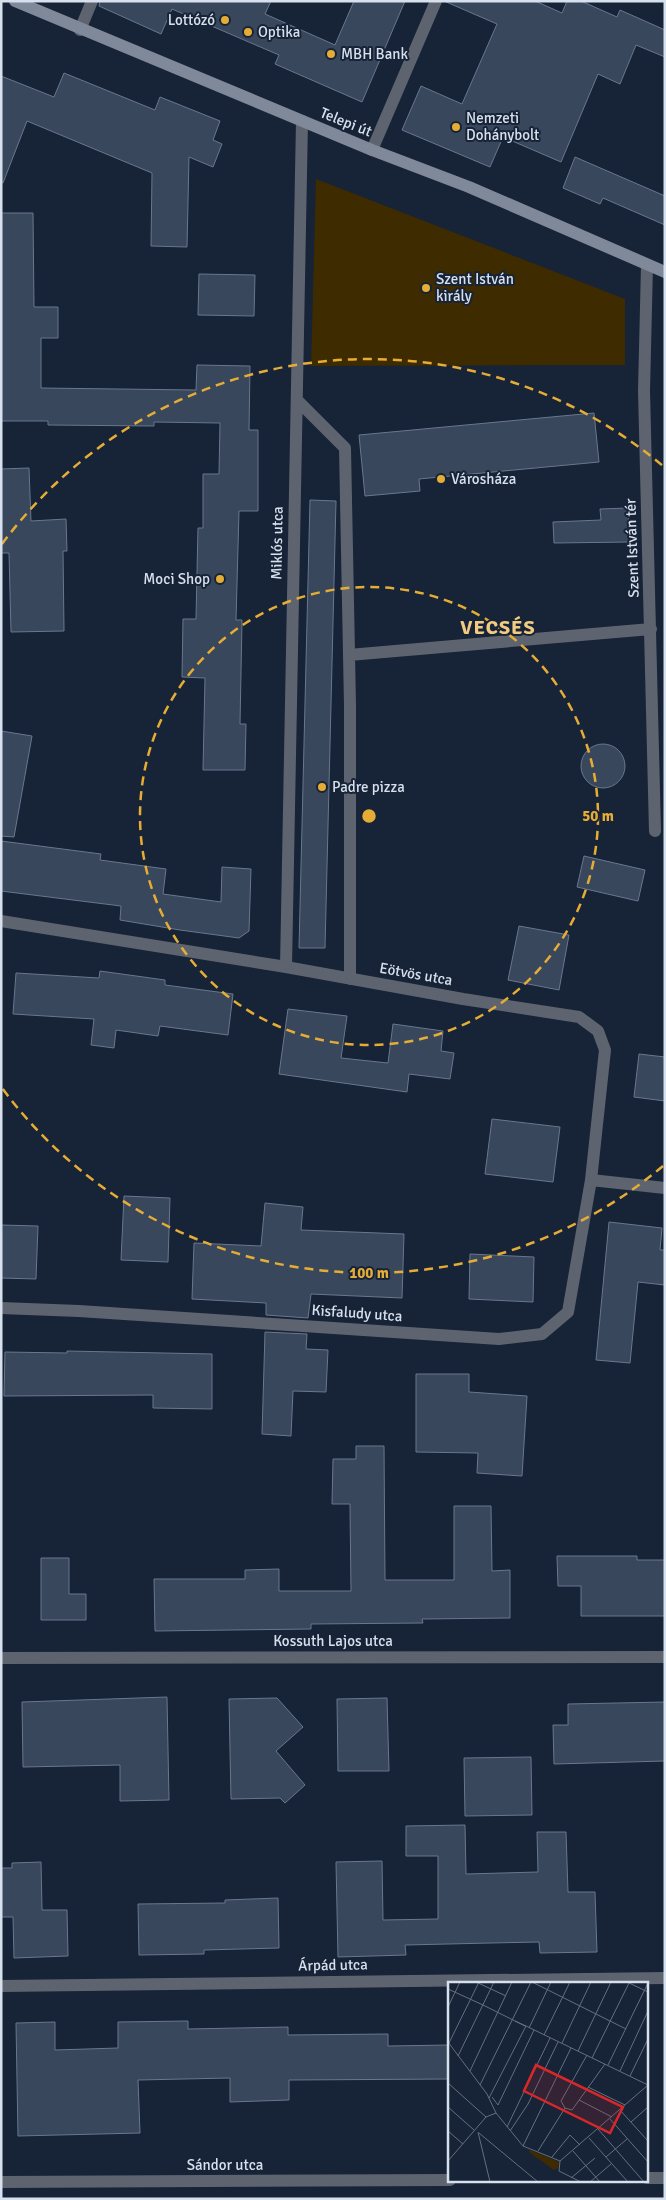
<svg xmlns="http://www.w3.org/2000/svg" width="666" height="2200" viewBox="0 0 666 2200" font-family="Signika,sans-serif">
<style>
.green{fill:#3e2b00}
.building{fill:#39475c;stroke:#69778f}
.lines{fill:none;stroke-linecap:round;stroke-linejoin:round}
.street{stroke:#5e646f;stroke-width:12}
.secondary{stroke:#7f899a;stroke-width:12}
.ring{fill:none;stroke:#e5ad35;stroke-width:2.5;stroke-dasharray:9 6}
.poi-dot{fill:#e5ad35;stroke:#172337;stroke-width:2}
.labels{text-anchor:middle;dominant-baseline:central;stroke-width:4;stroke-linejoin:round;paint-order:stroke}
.poi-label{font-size:15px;fill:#d7e0ed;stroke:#172337;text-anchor:start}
.street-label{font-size:15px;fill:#d7e0ed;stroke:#172337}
.district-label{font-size:20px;font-weight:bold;letter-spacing:1px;fill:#f2cb83;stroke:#172337}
.inset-road{fill:none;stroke:#646f80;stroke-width:1}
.view{fill:#d62828;fill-opacity:0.15;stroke:#d62828;stroke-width:2.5}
.inset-edge{fill:none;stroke:#d7e0ed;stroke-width:2.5}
.centre{fill:#e5ad35;stroke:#172337;stroke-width:2.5}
.ring-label{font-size:15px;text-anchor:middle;font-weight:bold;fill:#e5ad35;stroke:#172337;stroke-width:4;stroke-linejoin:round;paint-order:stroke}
</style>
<rect width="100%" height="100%" fill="#172337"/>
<path class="green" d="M316,179l309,120v66l-314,1z"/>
<path class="building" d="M100,1h171l-6,13 70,31 19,-44h51l-43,101 -87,-38 4,-9 -107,-46 -11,25 -62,-28z
M444,1h91l27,12 5,-12h14l36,16 3,-7 45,20v27l-29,-12 -16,39 -22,-10 -37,88 -58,-25 -13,30 -88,-37 19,-44 41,18 35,-80z
M64,73l91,37 5,-13 60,24 -7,19 9,4 -9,23 -24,-10 -2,90 -36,-1 1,-73 -125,-52 -24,62 -2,-1v-106l53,21z
M575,157l90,39v29l-62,-27 -3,6 -37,-16z
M1,213h32l1,94h24v31h-17v50l155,2 1,-25 53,1 -1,64h9v81h-19l-3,109h6l-2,104h6l-1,46h-42l2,-92 -23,-1 1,-58h13l2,-91h5v-54h16l1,-51 -66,-1v4l-106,-1v-4h-47z
M199,274l56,1 -1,41 -56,-1z
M594,413l5,49 -180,17 1,12 -55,5 -6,-61z
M29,468l2,53 35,-2 1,32h-4l1,80 -53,1 -2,-79h-8v-84z
M310,500l26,1 -11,447h-26z
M628,508l2,34 -76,1 -1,-21 48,-2 -1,-11z
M1,731l31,5 -18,101 -13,-1z
M581 766a22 22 0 1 1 44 0a22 22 0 1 1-44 0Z
M1,841l100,13 -1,6 66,9 -3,25 58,8 1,-35 29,2 -2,62 -10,7 -59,-8 -60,-10 1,-14 -120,-15z
M584,856l61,14 -7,31 -61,-14z
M519,926l50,9 -10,55 -51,-10z
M100,971l65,9v5l68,9 -5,41 -68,-9 -2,10 -42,-6 -2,18 -23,-3 3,-26 -81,-5 3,-41 83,5z
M288,1009l59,7 -6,42 47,5 5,-39 50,7 -2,20 13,2 -4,26 -41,-5 -2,18 -128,-18z
M639,1054l26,3v44l-31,-4z
M492,1119l68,8 -7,55 -68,-8z
M124,1196l46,2 -2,64 -47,-2z
M265,1203l38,4 -2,23 103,4 -2,64 -91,-4 -3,24 -42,-3v-12l-74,-4 2,-56 67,3z
M609,1222l53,6 -2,22h5v35l-27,-3 -8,81 -34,-3z
M1,1225l37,1 -2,53 -35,-1z
M470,1254l64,3 -1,45 -64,-3z
M265,1332l42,2 -1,15 22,1 -2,42 -33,-1 -2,45 -29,-2z
M67,1351l145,3v55l-59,-1v-13l-149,1 1,-44 62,1z
M416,1374h53v18l58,4 -5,80 -45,-3 1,-20 -62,-1z
M356,1446h28l1,134h69v-74h37l1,65 18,-1v48l-88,1 1,4 -112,1v5l-156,2 -1,-52h91v-9l34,-1v22h72l-1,-87h-18l1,-45h23z
M557,1556h80v4h28v56h-84v-30h-23z
M41,1558h28v36h17v26h-45z
M167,1697l2,103 -49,1v-36l-97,2 -1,-65z
M277,1698l26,29 -27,24 29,34 -20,18 -5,-5 -49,1 -2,-100z
M387,1698l2,73h-51l-1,-72z
M665,1702v59l-111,3 -1,-39h15v-21z
M531,1757l1,58 -67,1 -1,-58z
M465,1825l1,49 72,-2 -1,-40h29l2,60h27l2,60 -57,1 -1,-11 -48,1 -86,2 1,10 -68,2 -2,-95 46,-1 1,59 55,-1v-63h-32v-30z
M41,1862l1,48h25l1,46 -54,2 -1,-41h-12v-49h11v-5z
M278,1898l1,50 -75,2v4l-65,1 -1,-51 87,-1v-3z
M188,2021v8l100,-2v8l100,-1v12l62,-1v34l-161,1v20l-59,2v-24l-92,2 2,53 -122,3 -2,-113 39,-1v28l63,-2v-26z"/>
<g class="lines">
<path class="street" d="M80,30l12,-29
M372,150l64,-149
M647,265l-3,126 11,440
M297,400l48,48 5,257v274
M349,655l302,-26
M1,921l285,46 177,32 116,18 19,14 7,19 -14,130 74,8
M286,967l16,-846
M1,1308l78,3 420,28 43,-5 26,-22 23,-132
M1,1658l664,-1
M1,1986l664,-8
M647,2178h18
M1,2182l449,-2"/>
<path class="secondary" d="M15,1l357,149 97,37 196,85"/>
</g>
<g class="ring">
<circle cx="369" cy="816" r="229"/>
<path d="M663 1166A457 457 0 0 1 2 1088M2 544A457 457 0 0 1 663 466"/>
</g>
<g class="poi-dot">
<circle cx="225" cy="20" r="5"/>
<circle cx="248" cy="32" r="5"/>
<circle cx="331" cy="54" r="5"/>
<circle cx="456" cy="127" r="5"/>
<circle cx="426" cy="288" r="5"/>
<circle cx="441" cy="479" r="5"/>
<circle cx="220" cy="579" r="5"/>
<circle cx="322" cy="787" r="5"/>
</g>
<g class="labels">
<g class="poi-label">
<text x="215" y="20" text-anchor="end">Lottózó</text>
<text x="258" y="32">Optika</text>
<text x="341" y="54">MBH Bank</text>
<text x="466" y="118">Nemzeti<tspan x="466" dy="17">Dohánybolt</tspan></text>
<text x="436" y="279">Szent István<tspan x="436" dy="17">király</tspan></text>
<text x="451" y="479">Városháza</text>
<text x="210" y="579" text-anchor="end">Moci Shop</text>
<text x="332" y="787">Padre pizza</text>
</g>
<g class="street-label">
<text transform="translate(346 122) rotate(22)">Telepi út</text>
<text transform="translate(277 543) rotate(-89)">Miklós utca</text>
<text transform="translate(632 548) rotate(-92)">Szent István tér</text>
<text transform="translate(416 974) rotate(10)">Eötvös utca</text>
<text transform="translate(357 1313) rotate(4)">Kisfaludy utca</text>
<text x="333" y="1641">Kossuth Lajos utca</text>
<text transform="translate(333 1965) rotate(-1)">Árpád utca</text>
<text x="225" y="2165">Sándor utca</text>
</g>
<g class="district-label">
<text x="498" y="627">VECSÉS</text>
</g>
</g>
<g transform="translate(448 1982)">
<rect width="200" height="200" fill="#172337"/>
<path d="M82,168l29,12 -1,6 -4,2 -14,-10 -11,-8z" fill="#3e2b00"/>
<path class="inset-road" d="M28,0l30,14M84,0l94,47M179,0l21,10M0,7l35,16 42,21h1l-11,-5M0,25l12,-25M81,46l22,-46M96,53l26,-53M0,60l39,52 9,19M1,61l30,-61M114,61l29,-61M130,69l33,-69M10,74l36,-74M144,76l37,-75M160,83l40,-82M22,89l42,-89M172,89l28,-60M182,94l18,-37M0,101l38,34M32,103l51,-103M140,105l37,18M44,115l6,8 36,-75M41,116l37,-72 122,59M131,118l33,17M0,125l26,23M117,126l-4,-7 26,-46M172,128l28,31M48,131l27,33 37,15 88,-76M162,137l38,43M183,140l17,-15M59,145l43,-89M150,147l46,53M0,149l15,13M62,149l18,-27 30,-62M30,150l12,50M31,151l59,49M141,156l39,44M75,164l48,-98M90,169l27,-43 7,2 33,-46M125,169l27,31M104,175l18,-22 10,10M158,175l21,-18M0,179l38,-44 10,-4M112,179l-1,10 22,11M123,196l24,-20M142,200l21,-18"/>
<path class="view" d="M88,83l87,42 -13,26 -86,-42z"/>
<rect width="200" height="200" class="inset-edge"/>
</g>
<circle cx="369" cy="816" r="8" class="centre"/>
<g class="ring-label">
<text x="598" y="821">50 m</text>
<text x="369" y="1278">100 m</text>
</g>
<rect width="666" height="2200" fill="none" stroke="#d7e0ed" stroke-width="5"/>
</svg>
